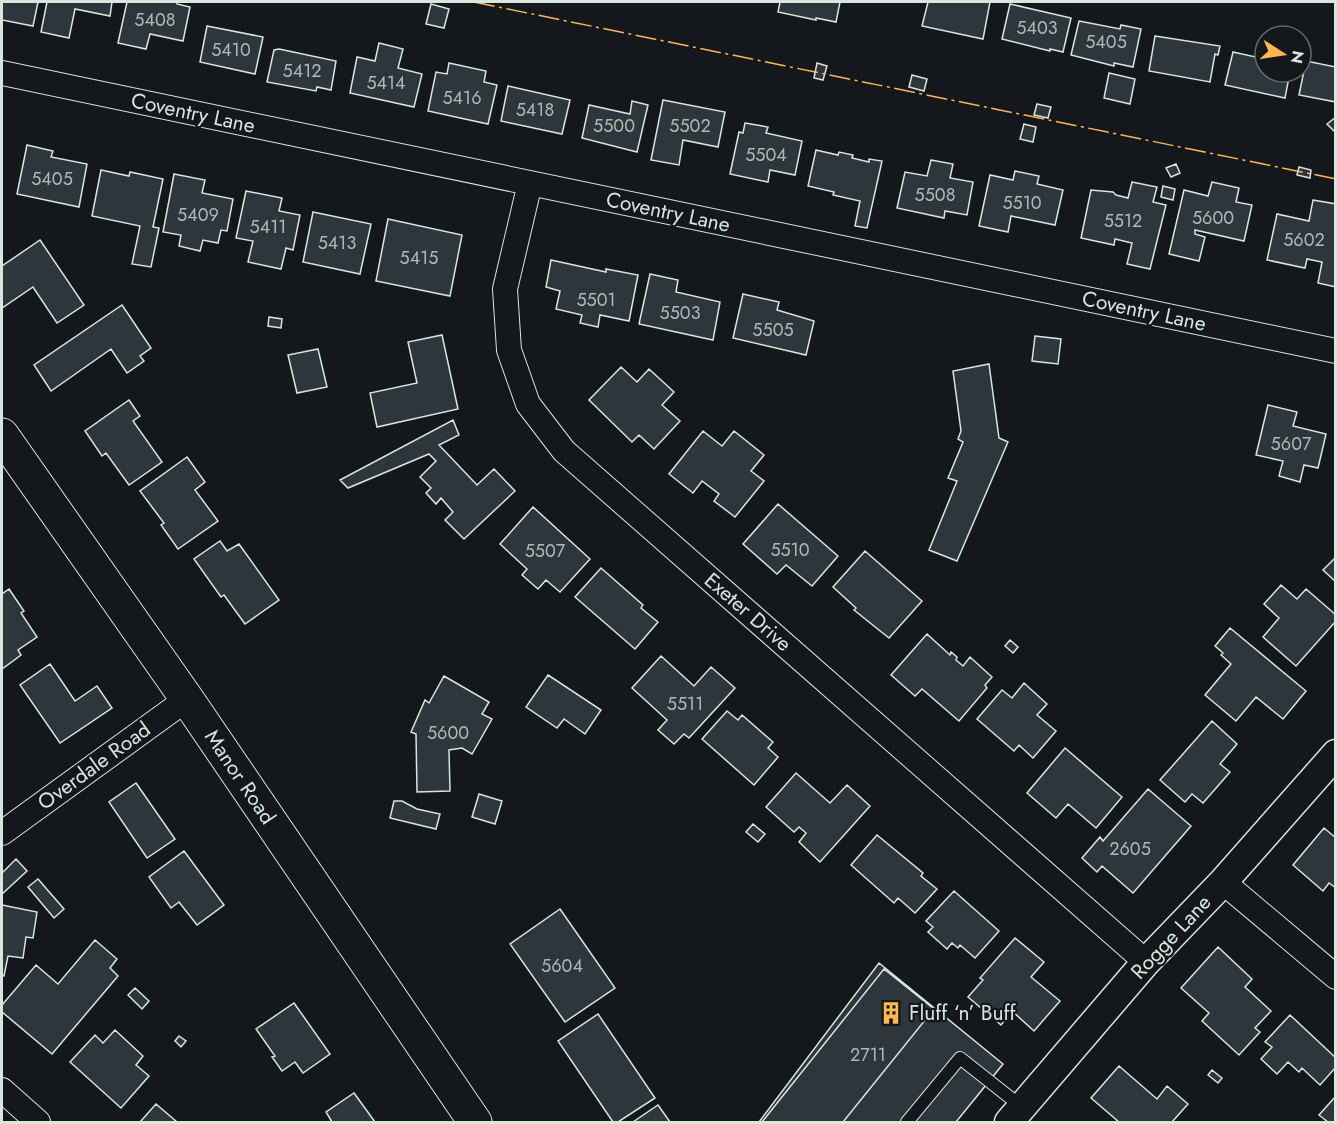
<svg xmlns="http://www.w3.org/2000/svg" width="1337" height="1124" viewBox="0 0 1337 1124" font-family="Jost,sans-serif">
<style>
.building{fill:#2c363c;stroke:#d8e6dc;stroke-width:1.5}
.lines{fill:none;stroke-linecap:round;stroke-linejoin:round}
.service-casing{stroke:#d8e6dc;stroke-width:14}
.minor-casing{stroke:#d8e6dc;stroke-width:26}
.tertiary-casing{stroke:#d8e6dc;stroke-width:31}
.secondary-casing{stroke:#d8e6dc;stroke-width:35}
.service{stroke:#14181c;stroke-width:12}
.minor{stroke:#14181c;stroke-width:24}
.tertiary{stroke:#14181c;stroke-width:28}
.secondary{stroke:#14181c;stroke-width:33}
.power{stroke:#ffb74d;stroke-width:1.5;stroke-dasharray:21 4.5 3 4.5;stroke-linecap:butt}
.labels{text-anchor:middle;dominant-baseline:central;stroke-width:4.5;stroke-linejoin:round;paint-order:stroke}
.number-label{font-size:18px;fill:#adbab4}
.street-label{font-size:21px;fill:#d8e6dc;stroke:#14181c}
.poi-label{font-size:21px;fill:#d8e6dc;stroke:#14181c;text-anchor:start}
</style>
<rect width="100%" height="100%" fill="#14181c"/>
<path class="building" d="M2,2h36l-5,24 -31,-6z
M47,2h65l-2,14 -35,-7 -6,29 -28,-6z
M127,2h50v2l13,3 -7,34 -33,-7 -4,15 -28,-6z
M780,2h60l-4,20 -20,-4v2l-38,-8z
M928,2h62l-7,37 -61,-13z
M431,4l18,5 -5,19 -18,-4z
M1010,4l61,14 -8,34 -13,-3v2l-48,-12z
M1079,21l41,8 1,-4 20,4 -8,38 -19,-4v3l-43,-11z
M207,26l56,11 -8,37 -55,-12z
M1155,36l65,10 -2,9 -3,-1 -5,28 -61,-11z
M379,43l24,6 -5,19 24,6 -8,33 -64,-14 7,-36 18,4z
M279,49l57,12 -5,29 -14,-3 -1,4 -49,-9 7,-32z
M1233,52l32,7v13h25l-5,26 -60,-13z
M1306,61l30,6v35l-37,-7z
M449,63l37,8 -2,11 13,3 -9,39 -60,-13 8,-39 11,2z
M817,63l10,3 -4,14 -9,-2z
M1109,73l26,6 -5,25 -26,-6z
M912,75l15,4 -3,12 -15,-4z
M508,86l62,14 -8,34 -61,-13z
M663,100l62,12 -7,35 -35,-7 -4,25 -28,-5z
M632,101l16,4 -11,47 -55,-14 7,-33 41,9z
M1037,104l14,3 -3,11 -14,-3z
M1336,117v16l-9,-9z
M745,123l23,4 -2,6 36,8 -7,34 -25,-5 -2,12 -38,-8 9,-42 4,1z
M1024,124l12,3 -3,15 -13,-3z
M27,145l26,6 -2,6 36,7 -8,43 -62,-13z
M816,150l22,5 1,-3 14,3 -1,3 17,4v-3l13,2 -15,67 -12,-2 5,-25 -27,-6 1,-3 -26,-6z
M931,160l22,4 -3,14 23,4 -6,33 -22,-4 -1,7 -47,-10 8,-36 22,4z
M1176,164l4,9 -9,4 -5,-9z
M1299,167l12,3 -1,8 -13,-3z
M101,170l28,6 1,-4 33,7 -10,48 6,1 -8,39 -19,-3 8,-38 -48,-10z
M1015,171l24,5 -2,8 26,6 -8,35 -44,-9 -3,16 -29,-6 11,-51 23,5z
M174,174l31,6 -3,13 31,6 -6,32 -6,-1 -3,13 -15,-3 -3,11 -21,-5 2,-11 -18,-3z
M1132,182l25,5 -4,15 13,3 -16,64 -23,-5 5,-21 -17,-4 -1,6 -33,-7 10,-48 22,2 3,3 12,3z
M1212,182l27,6 -3,14 16,3 -8,36 -49,-11v4l10,3 -6,24 -30,-7 15,-64 24,6z
M1163,186l12,3 -2,11 -12,-3z
M246,191l36,7 -3,13 21,4 -7,35 -7,-2 -5,21 -33,-7 5,-21 -17,-3z
M1313,200l23,4v83l-18,-4 4,-21 -15,-3 -2,9 -38,-8 10,-46 32,7z
M313,212l58,12 -11,50 -57,-12z
M388,219l74,16 -12,61 -74,-15z
M40,240l44,65 -27,18 -24,-36 -31,21v-42z
M551,260l55,12v-3l32,6 -9,46 -29,-6 -2,12 -18,-4 2,-8 -26,-6 4,-18 -14,-4z
M650,274l28,6 -2,12 44,10 -7,38 -74,-16z
M743,294l36,8 -2,8 37,11 -8,34 -73,-17z
M122,305l29,43 -11,8 4,5 -17,12 -16,-24 -60,42 -17,-26z
M269,317l13,2 -1,9 -13,-2z
M442,335l16,74 -81,18 -7,-34 47,-10 -9,-41z
M1035,336l26,3 -3,25 -26,-3z
M318,349l9,38 -30,6 -9,-38z
M989,364l10,74 9,4 -51,119 -28,-11 28,-69 -9,-3 15,-36 -5,-3 3,-8 -8,-60z
M621,367l16,15 12,-13 25,23 -12,13 18,16 -26,28 -15,-14 -7,7 -43,-42z
M129,400l11,16 -7,5 29,41 -33,23 -23,-32 -4,3 -17,-25z
M1268,405l29,7 -4,14 33,8 -8,34 -14,-3 -4,17 -21,-6 4,-15 -27,-6z
M453,420l6,15 -20,10 38,40 17,-16 21,22 -51,48 -19,-19 8,-8 -12,-14 -5,6 -10,-11 5,-5 -11,-11 16,-16 -7,-7 -81,34 -8,-8z
M703,431l19,15 12,-15 30,24 -13,16 13,10 -29,36 -21,-16 5,-7 -17,-13 -9,12 -24,-19z
M187,457l18,25 -10,8 23,31 -40,28 -17,-24 3,-2 -24,-32z
M778,504l60,52 -26,30 -26,-21 -9,9 -34,-30z
M533,507l57,52 -30,33 -14,-12 -8,9 -16,-14 5,-6 -27,-25z
M220,541l7,10 12,-7 40,56 -34,24 -21,-29 -3,2 -27,-38z
M865,551l57,50 -33,37 -35,-28 2,-2 -23,-21z
M1336,557v25l-13,-12z
M601,568l42,37 -2,3 17,14 -23,27 -60,-52z
M1281,585l16,14 9,-10 30,26v6l-40,45 -33,-29 16,-19 -15,-14z
M9,589l15,22 -3,2 16,24 -19,13 3,5 -19,14v-75z
M1230,628l76,63 -23,28 -27,-22 -20,24 -31,-26 26,-31 -10,-9 2,-2 -8,-7z
M927,634l23,21 1,-3 6,5 -1,3 7,6 7,-9 22,20 -7,8 2,3 -28,33 -37,-32 -7,7 -24,-21z
M1010,640l8,7 -5,6 -8,-7z
M661,656l33,30 17,-19 24,21 -46,50 -5,-4 -10,10 -16,-14 9,-10 -35,-32z
M50,664l25,37 22,-15 15,22 -52,35 -40,-58z
M548,675l53,35 -16,24 -21,-15 -7,9 -31,-21z
M444,676l45,26 -7,12 10,5 -20,35 -10,-6 -13,2 1,41 -33,1 -1,-58 -5,-2 14,-32 4,3z
M1024,683l23,21 -10,11 19,16 -23,27 -14,-13 -5,6 -37,-32 25,-29 10,8z
M727,711l11,9 4,-5 31,27 -5,6 10,9 -24,28 -52,-46z
M1212,721l25,23 -17,20 10,8 -27,31 -11,-9 -7,8 -25,-22z
M1065,748l57,49 -26,31 -28,-24 -12,14 -29,-25z
M796,773l34,30 17,-18 23,21 -50,56 -21,-20 7,-9 -7,-6 -5,5 -28,-25z
M136,783l39,56 -28,19 -38,-56z
M1148,789l43,37 -58,67 -31,-27 -5,6 -15,-14 18,-21 3,4z
M479,794l23,7 -7,23 -23,-7z
M394,801h8l15,8 23,5 -4,15 -46,-11z
M753,824l12,10 -7,8 -12,-10z
M1324,828l12,10v50l-7,-5 -6,8 -30,-26z
M877,835l46,38 -2,3 16,13 -22,24 -17,-15 -4,5 -43,-38z
M184,851l40,54 -27,20 -18,-23 -8,6 -22,-31z
M16,859l11,12 -25,23v-21z
M38,879l26,30 -10,9 -26,-31z
M954,891l45,40 -24,27 -15,-13 -2,3 -6,-5 -5,6 -19,-17 5,-5 -7,-6z
M2,905l35,7 -4,26 -7,-1 -3,21 -15,-2 -4,20 -2,-1z
M560,909l55,79 -50,34 -55,-78z
M1015,938l29,24 -13,15 29,24 -26,30 -22,-20 -11,14 -33,-28 15,-17 -3,-2z
M95,940l22,19 -7,9 8,8 -66,78 -50,-42v-7l34,-40 22,19z
M1218,947l34,32 -7,8 26,24 -16,17 5,4 -21,23 -37,-34 7,-8 -28,-25z
M879,963l124,101 -47,58h-197z
M884,969l50,40 -91,113h-81z
M135,988l14,13 -7,8 -14,-14z
M294,1003l36,51 -27,19 -8,-11 -13,9 -10,-14 3,-1 -19,-27z
M598,1014l57,84 -37,24h-5l-55,-81z
M1290,1015l46,43v9l-16,18 -18,-17 -3,4 -11,-10 -11,12 -16,-15 11,-12 -7,-5z
M115,1030l28,26 -7,9 13,11 -28,32 -51,-46 25,-27 8,8z
M179,1036l7,5 -5,6 -6,-6z
M1119,1066l38,33 10,-13 21,18 -16,18h-53l-28,-24z
M1212,1070l10,8 -4,5 -10,-8z
M354,1093l21,29h-43l-6,-10z
M1336,1096v26h-8l-9,-7z
M156,1104l21,18h-37z
M658,1105l12,17h-37z"/>
<g class="lines">
<g class="service-casing">
<path id="service" d="M907,1122l53,-64 62,49"/>
</g>
<g class="minor-casing">
<path id="minor" d="M2,73l1334,278
M530,183l-25,106 4,61 19,54 36,47 582,511
M2,833l185,-134
M1223,882l113,95
M2,1090l36,32"/>
</g>
<g class="tertiary-casing">
<path id="tertiary" d="M1009,1122l137,-160 77,-80 113,-128"/>
</g>
<g class="secondary-casing">
<path id="secondary" d="M2,435l185,264 288,423"/>
</g>
<use href="#service" class="service"/>
<use href="#minor" class="minor"/>
<use href="#tertiary" class="tertiary"/>
<use href="#secondary" class="secondary"/>
<path class="power" d="M474,2l862,177"/>
</g>
<defs>
<g id="building-bare" transform="scale(1.8)"><path d="M-4-6H4V6H1V3H-1V6H-4ZM-2.5-4.3h1.7v1.8h-1.7ZM.8-4.3h1.7v1.8H.8ZM-2.5-1h1.7V.8h-1.7ZM.8-1h1.7V.8H.8Z" fill="#ffb74d" stroke="#14181c" stroke-width="2.5" paint-order="stroke"/></g>
</defs>
<g fill-rule="evenodd">
<use href="#building-bare" x="891" y="1013"/>
</g>
<g class="labels">
<g class="number-label">
<text x="155" y="20">5408</text>
<text x="1037" y="28">5403</text>
<text x="1106" y="42">5405</text>
<text x="231" y="50">5410</text>
<text x="302" y="71">5412</text>
<text x="386" y="83">5414</text>
<text x="462" y="98">5416</text>
<text x="535" y="110">5418</text>
<text x="614" y="126">5500</text>
<text x="690" y="126">5502</text>
<text x="766" y="155">5504</text>
<text x="52" y="179">5405</text>
<text x="935" y="195">5508</text>
<text x="1022" y="203">5510</text>
<text x="198" y="215">5409</text>
<text x="1213" y="218">5600</text>
<text x="1123" y="221">5512</text>
<text x="268" y="227">5411</text>
<text x="1304" y="240">5602</text>
<text x="337" y="243">5413</text>
<text x="419" y="258">5415</text>
<text x="596" y="300">5501</text>
<text x="680" y="313">5503</text>
<text x="773" y="330">5505</text>
<text x="1291" y="444">5607</text>
<text x="790" y="550">5510</text>
<text x="545" y="551">5507</text>
<text x="685" y="704">5511</text>
<text x="448" y="733">5600</text>
<text x="1130" y="849">2605</text>
<text x="562" y="966">5604</text>
<text x="868" y="1055">2711</text>
</g>
<g class="street-label">
<text transform="translate(193 113) rotate(12)">Coventry Lane</text>
<text transform="translate(668 212) rotate(12)">Coventry Lane</text>
<text transform="translate(1144 311) rotate(12)">Coventry Lane</text>
<text transform="translate(748 612) rotate(41)">Exeter Drive</text>
<text transform="translate(94 766) rotate(-36)">Overdale Road</text>
<text transform="translate(240 777) rotate(56)">Manor Road</text>
<text transform="translate(1171 937) rotate(-47)">Rogge Lane</text>
</g>
<g class="poi-label">
<text x="909" y="1013">Fluff ‘n’ Buff</text>
</g>
</g>
<rect width="1337" height="1124" fill="none" stroke="#d8e6dc" stroke-width="6"/>
<g transform="translate(1283 54) rotate(102)"><circle r="28" fill="#14181c" stroke="#626a69" stroke-width="1.5"/>
<path d="M0-4.5L10 22L0 15L-10 22Z" fill="#ffb74d"/>
<text y="-9" font-size="16" font-weight="bold" text-anchor="middle" fill="#d8e6dc">N</text>
</g>
</svg>
